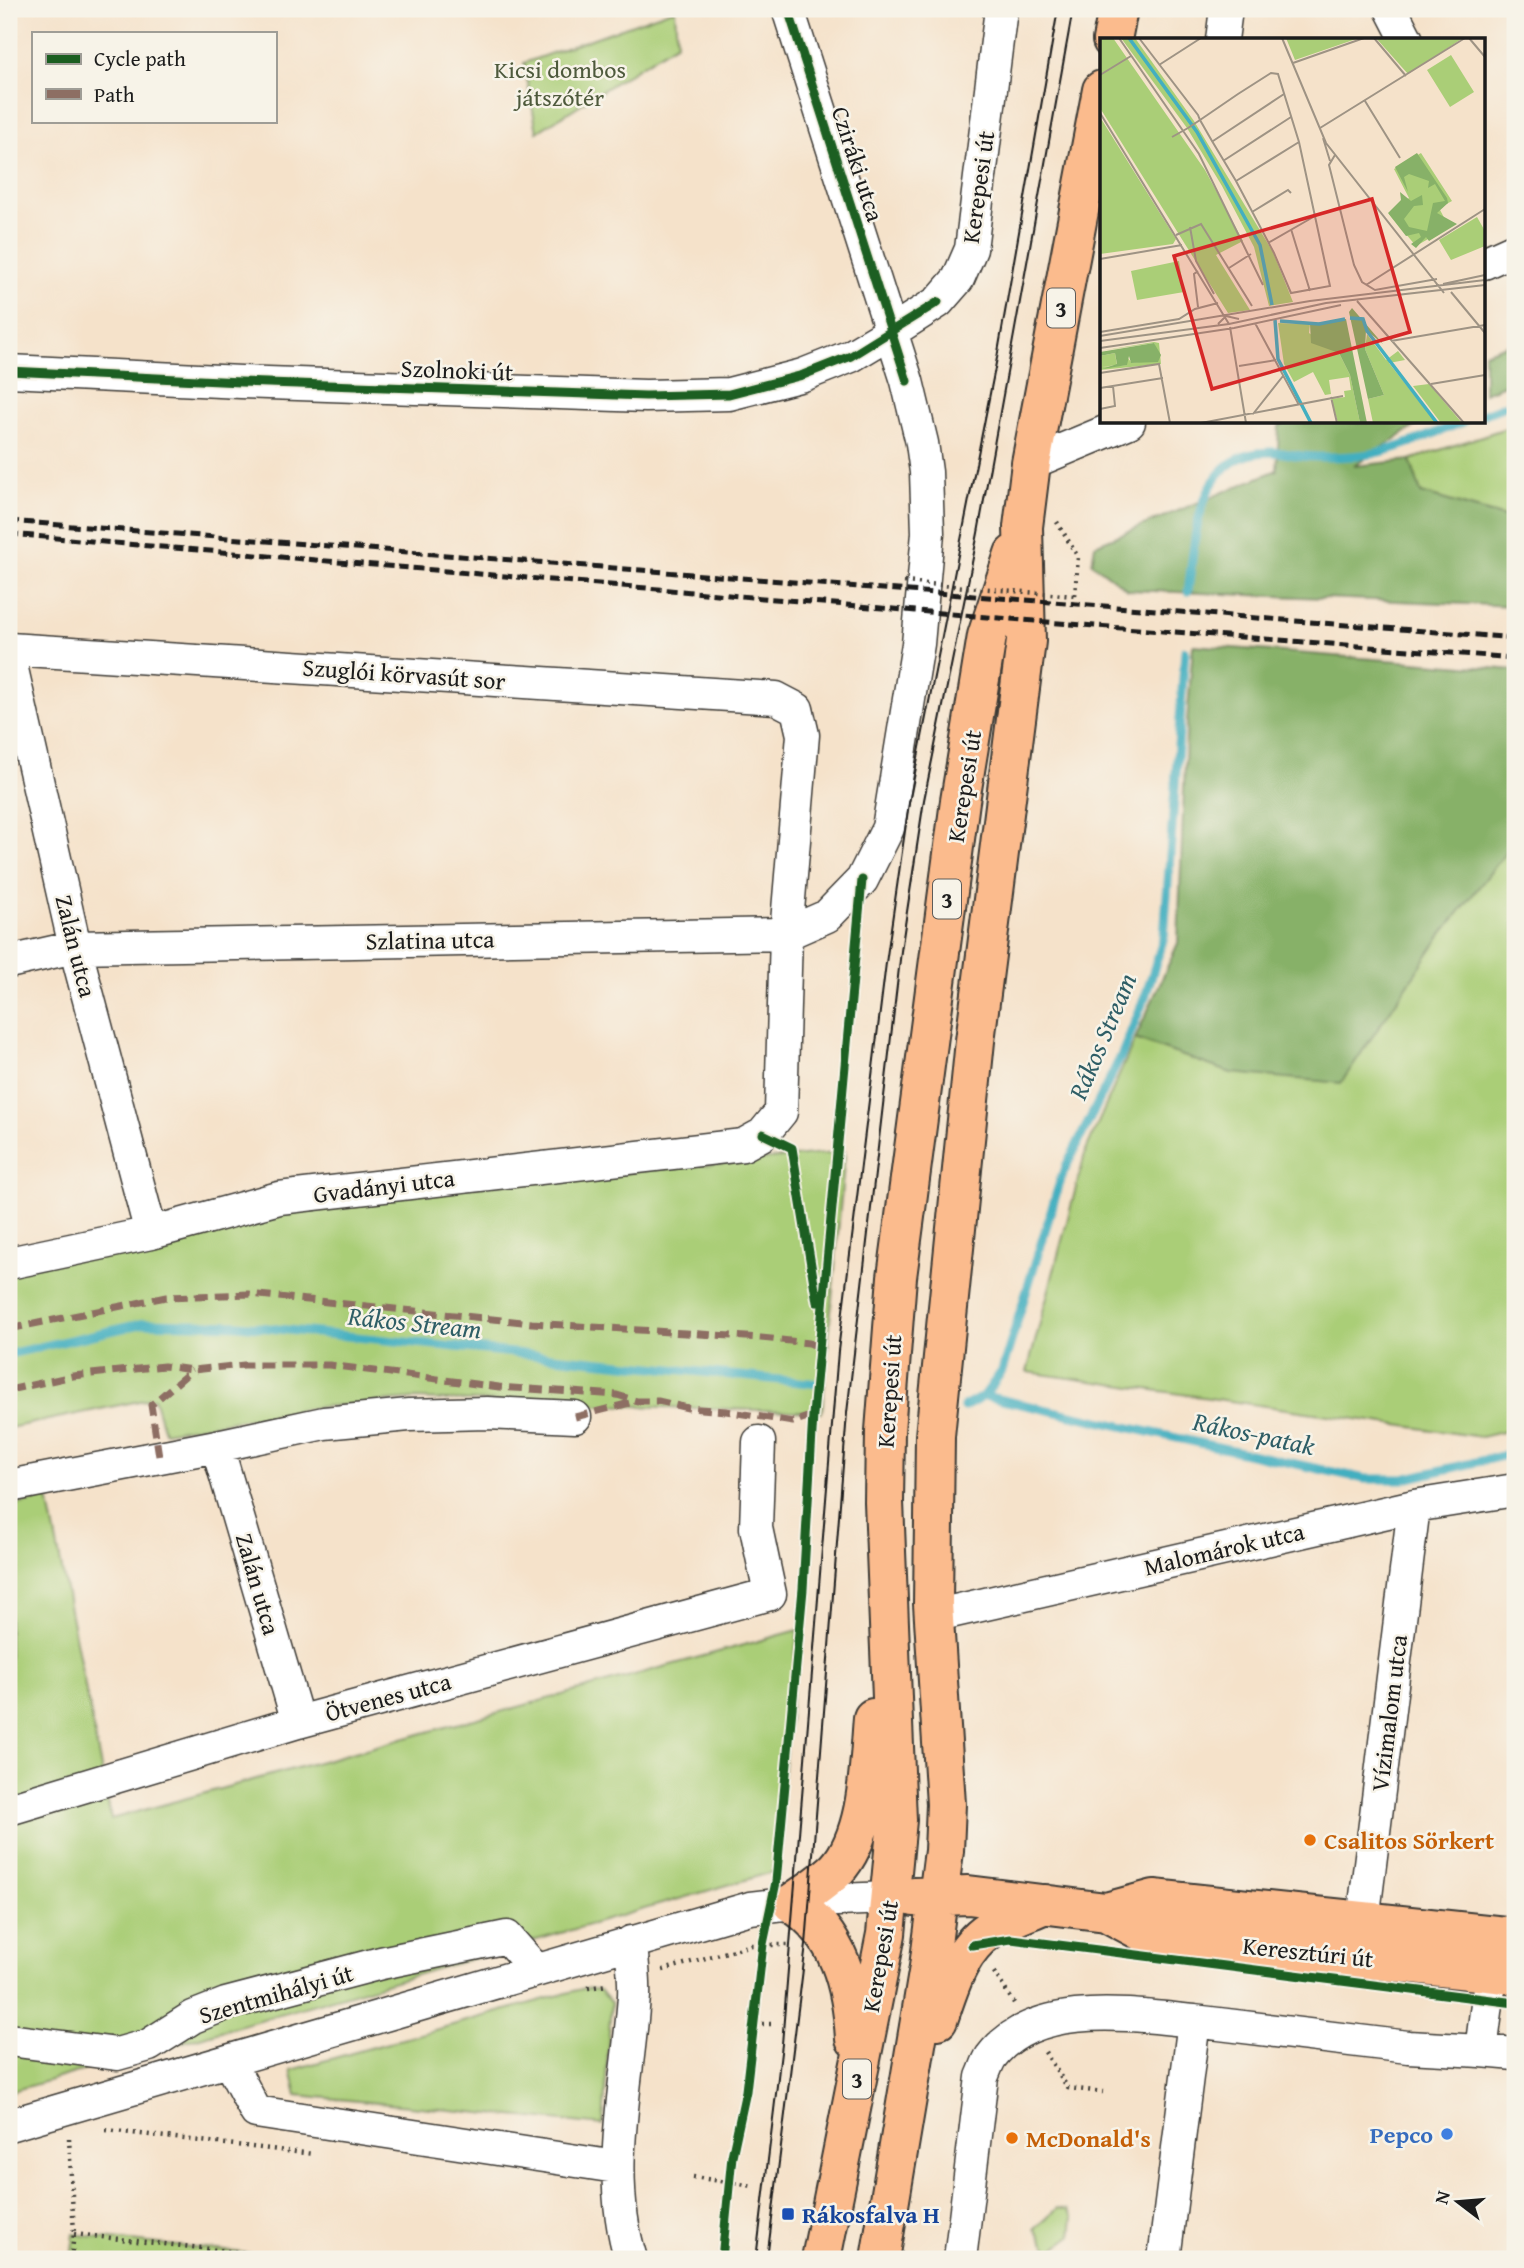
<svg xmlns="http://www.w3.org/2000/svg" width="1524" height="2268" viewBox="0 0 1524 2268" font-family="'Gentium Book Plus',serif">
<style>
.green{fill:#aace77;stroke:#63754a;stroke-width:2}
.forest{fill:#87b168;stroke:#526642;stroke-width:2}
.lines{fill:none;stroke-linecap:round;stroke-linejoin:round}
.stream{stroke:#43afc0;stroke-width:9}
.minor-casing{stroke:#3d3a36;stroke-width:35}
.major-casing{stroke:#3d3a36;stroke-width:42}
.path{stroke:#3d3a36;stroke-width:4.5;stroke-dasharray:2 5;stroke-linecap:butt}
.minor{stroke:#fff;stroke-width:32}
.major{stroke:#fbbb8d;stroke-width:38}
.tram{stroke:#1c1c1c;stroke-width:2}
.rail{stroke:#1c1c1c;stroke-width:5;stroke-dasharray:10 5;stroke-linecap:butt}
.path-bridge{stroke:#3d3a36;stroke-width:4.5;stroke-dasharray:2 5;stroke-linecap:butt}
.quiet{stroke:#8d6e63;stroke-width:7;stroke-dasharray:14 7;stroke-linecap:butt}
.cycleway-casing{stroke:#f7f3e8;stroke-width:13}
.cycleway{stroke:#1b5e20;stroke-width:9}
.food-dot{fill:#e8710a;stroke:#f7f3e8;stroke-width:2.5}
.shop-dot{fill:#3f7fe0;stroke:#f7f3e8;stroke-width:2.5}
.transit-dot{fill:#1a4fb4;stroke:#f7f3e8;stroke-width:2.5}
.labels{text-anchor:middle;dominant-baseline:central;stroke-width:5;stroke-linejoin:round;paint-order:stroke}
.shield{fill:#f7f3e8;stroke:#5e5c59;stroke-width:2}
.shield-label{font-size:23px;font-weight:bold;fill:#1c1c1c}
.park-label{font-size:24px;fill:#4e5a3c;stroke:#f7f3e8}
.street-label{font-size:24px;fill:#1c1c1c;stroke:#f7f3e8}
.food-label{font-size:24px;font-weight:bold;fill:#c56008;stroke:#f7f3e8;text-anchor:start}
.shop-label{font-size:24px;font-weight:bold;fill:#366cbe;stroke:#f7f3e8;text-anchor:end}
.transit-label{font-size:24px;font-weight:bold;fill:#164399;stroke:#f7f3e8;text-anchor:start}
.water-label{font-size:26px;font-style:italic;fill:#2e5e66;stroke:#f7f3e8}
.inset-river{fill:none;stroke:#43afc0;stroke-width:3.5}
.inset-road{fill:none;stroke:#9e9384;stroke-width:2}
.view{fill:#d62828;fill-opacity:0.15;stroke:#d62828;stroke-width:3.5}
.inset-edge{fill:none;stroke:#1c1c1c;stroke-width:3.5}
</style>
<rect width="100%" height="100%" fill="#f7f3e8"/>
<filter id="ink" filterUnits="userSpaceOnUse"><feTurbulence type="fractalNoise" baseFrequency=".0143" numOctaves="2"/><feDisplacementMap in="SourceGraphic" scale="14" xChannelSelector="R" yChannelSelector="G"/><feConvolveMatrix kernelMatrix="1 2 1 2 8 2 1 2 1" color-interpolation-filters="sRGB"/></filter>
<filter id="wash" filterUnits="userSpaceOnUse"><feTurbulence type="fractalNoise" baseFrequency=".00686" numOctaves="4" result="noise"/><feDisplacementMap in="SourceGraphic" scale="28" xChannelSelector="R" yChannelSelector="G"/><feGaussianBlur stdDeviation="1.57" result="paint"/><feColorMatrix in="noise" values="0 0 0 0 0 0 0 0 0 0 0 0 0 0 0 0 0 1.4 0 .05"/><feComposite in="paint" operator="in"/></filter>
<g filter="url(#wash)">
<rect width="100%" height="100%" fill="#f5e2ca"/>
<path class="green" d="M675,9l2,34 -140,89 -13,-69z
M1515,425v95l-94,-27 -11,-33z
M1515,841v588l-34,8 -454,-65 59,-222 49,-111 97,34 210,-139z
M845,1152l-23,260 -408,-13 -95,8 -155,25 -10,-34 -145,30v-156l246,-59 123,-18z
M48,1498l63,321 687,-189 -25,242 -764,220v-586z
M585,1988l15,2 11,13 -8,122 -306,-30 -6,-25z
M1058,2208l10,2 5,7 -2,19 -20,15 -16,-22z
M74,2234l28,4 198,21h-229z"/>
<path class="forest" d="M1515,342v39l-31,12v-40z
M1290,422h132l-68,44 56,-6 11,33 94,27v86l-387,-16 -36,-27 3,-18 182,-75 2,-44z
M1193,645l322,25v171l-73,93 -101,149 -110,-10 -96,-34 43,-96 8,-207z"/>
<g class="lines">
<path class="stream" d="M1484,414l31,-12
M1188,591c8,-54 7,-140 84,-139 10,0 21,3 31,4 16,2 33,1 49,0 39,-2 75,-20 111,-34
M9,1354l136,-31 93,2 581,59
M984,1396l381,83h39l111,-26
M964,1407l20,-11 18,-25 60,-196 60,-121 24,-60 18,-57 21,-286"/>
</g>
</g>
<g filter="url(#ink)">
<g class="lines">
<g class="minor-casing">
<path id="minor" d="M1391,9l16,31
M1222,40l4,-31
M1484,263l31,-14
M9,371l232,11 405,14 83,-2 74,-19 48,-19 40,-24 47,-30 20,-23 13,-30 30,-240
M1031,463l98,-41
M9,649l767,49 21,11 6,26 -17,199 -5,178 -18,22 -20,11 -464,53 -128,35 -142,30
M9,656l66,291 76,286
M9,962l66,-15 711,-13 41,-18 35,-36 26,-52 30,-184 10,-111 -2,-61 -4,-29 -15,-62 -119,-372
M217,1446l81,276
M9,1486l208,-40 107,-23 85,-8 78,-2 88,4
M933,1616l481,-110 101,-16
M9,1809l289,-87 472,-128 -14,-66 3,-86
M1363,1921l51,-415
M9,2040l108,14 32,-9 44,-28 33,-13 155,-41 126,-26 29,33
M1481,2051l34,3
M229,2061l27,51 360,55
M9,2125l741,-217 60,-7 81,-3
M631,2259c-27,-87 -3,-174 3,-263 1,-17 -2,-36 -3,-54
M960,2259l22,-182c3,-6 5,-14 9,-20 43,-58 141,-42 203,-36
M1164,2259l30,-238 214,26 73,4 13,-102"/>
</g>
<g class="major-casing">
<path id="major" d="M1112,40l6,-31
M914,1897l54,-2 138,17 43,23 366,40
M1106,1912l48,-13 361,38
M938,2020c11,-32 21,-70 51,-90 16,-11 38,-18 56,-26
M855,2039c-3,-53 -16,-106 -63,-136 15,-10 31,-21 44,-33 33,-35 33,-106 37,-152
M821,2259l65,-325 11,-114 -13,-318 1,-71 12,-154 63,-476 27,-165 27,-82
M880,2259l49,-292 15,-116 2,-47 -13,-200 2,-168 40,-395 51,-400 -3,-114 8,-64 71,-373"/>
</g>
<path class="path" d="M1057,522l21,35 -3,39
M663,1970l89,-25h38
M994,1972l20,31
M588,1988l19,-3
M755,2024h16
M1045,2052l23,36 35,4
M106,2130l207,24
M69,2138l5,96 -3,25
M693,2177l61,9
M74,2234l226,25"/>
<use href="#minor" class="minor"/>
<use href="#major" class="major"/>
<path class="tram" d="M756,2259l26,-215 56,-693 48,-388 23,-160 88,-445 61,-349
M767,2259l39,-314 41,-532 54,-462 23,-151 54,-267 95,-524"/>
<path class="rail" d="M9,521l1506,117
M9,534l1061,90 445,34"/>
<path class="path-bridge" d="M904,582l171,14"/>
<path class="quiet" d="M9,1329l157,-32 83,-3 283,29 229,15 48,5 10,4
M9,1390l64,-14 91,-10 28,4 52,-5h85l170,22 118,8 20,6h21l30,7 38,3 67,11 20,-7
M575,1417l59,-15
M159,1456l-8,-51 41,-35"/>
<g class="cycleway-casing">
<path id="cycleway" d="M788,9l119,372
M9,371l232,11 405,14 83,-2 74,-19 48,-19 87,-54
M763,1134l29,14 25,154
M972,1945l39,-6 504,64
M722,2259l10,-103 14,-65 17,-147 13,-62 27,-293 10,-174 49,-535"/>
</g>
<use href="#cycleway" class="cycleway"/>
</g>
</g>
<g class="food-dot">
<circle cx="1310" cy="1840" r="7"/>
<circle cx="1012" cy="2138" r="7"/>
</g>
<circle class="shop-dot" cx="1447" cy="2134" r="7"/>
<rect class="transit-dot" x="781" y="2207" width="14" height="14" rx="3.5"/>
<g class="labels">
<g class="shield">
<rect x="1047" y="288.5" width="28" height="39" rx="5"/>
<rect x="933" y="879.5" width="28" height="39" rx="5"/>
<rect x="843" y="2059.5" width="28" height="39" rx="5"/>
</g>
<g class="shield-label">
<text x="1061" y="308">3</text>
<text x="947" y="899">3</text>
<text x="857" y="2079">3</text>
</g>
<g class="park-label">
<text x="560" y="69">Kicsi dombos<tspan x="560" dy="28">játszótér</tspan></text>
</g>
<g class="street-label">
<text transform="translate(858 164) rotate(72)">Cziráki utca</text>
<text transform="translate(978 187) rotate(-82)">Kerepesi út</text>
<text transform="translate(457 370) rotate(2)">Szolnoki út</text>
<text transform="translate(404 674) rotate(4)">Szuglói körvasút sor</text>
<text transform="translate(964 786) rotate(-81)">Kerepesi út</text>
<text transform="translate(430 940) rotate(-1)">Szlatina utca</text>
<text transform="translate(76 946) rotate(76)">Zalán utca</text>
<text transform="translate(384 1186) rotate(-7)">Gvadányi utca</text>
<text transform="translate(889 1391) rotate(-86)">Kerepesi út</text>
<text transform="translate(1224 1549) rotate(-13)">Malomárok utca</text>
<text transform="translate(258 1584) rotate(74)">Zalán utca</text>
<text transform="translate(388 1697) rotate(-15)">Ötvenes utca</text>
<text transform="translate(1389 1713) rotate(-83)">Vízimalom utca</text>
<text transform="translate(1308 1952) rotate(6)">Keresztúri út</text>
<text transform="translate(880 1956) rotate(-80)">Kerepesi út</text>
<text transform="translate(276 1994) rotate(-16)">Szentmihályi út</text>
</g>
<g class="food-label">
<text x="1324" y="1840">Csalitos Sörkert</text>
<text x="1026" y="2138">McDonald's</text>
</g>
<g class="shop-label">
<text x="1433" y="2134">Pepco</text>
</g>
<g class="transit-label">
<text x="802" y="2214">Rákosfalva H</text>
</g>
<g class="water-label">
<text transform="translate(1102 1036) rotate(-67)">Rákos Stream</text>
<text transform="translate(415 1322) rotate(6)">Rákos Stream</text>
<text transform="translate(1254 1433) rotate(12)">Rákos-patak</text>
</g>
</g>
<g transform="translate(1100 38)">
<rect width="385" height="385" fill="#f5e2ca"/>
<path d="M0,0h13l92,132 38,71 -27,14 34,55 -22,3 -128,-205zM21,0h14l59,83 79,131 20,50 -24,4 -15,-59 -32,-61 -35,-58zM186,0h73l-64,22zM276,0h87l-55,36zM351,17l23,37 -24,15 -23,-37zM0,79l76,122 -3,5 -73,10zM321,115l31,48 -13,7 10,19 -33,19 -27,-32 20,-16 -15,-29zM377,179l8,14v15l-34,14 -12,-20zM79,223l5,31 -47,8 -6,-29zM178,285l32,1 -1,9 30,20 11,22 10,48h-22l-7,-24 14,-2 -1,-6 7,-1 -2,-13 -20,3 2,14 -6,1 -12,-23 -19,10 -10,-18zM267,296l19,26 12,-9 7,9 -16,3 47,60h-63l-5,-24 16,-4 -19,-46zM54,304l5,1 2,21 -61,6v-14l15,-3 2,12 -15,2 25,-2 -1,-9 6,7 23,-3 1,-12 -2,-5 -54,8zM329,346l33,39h-21l-28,-37z" fill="#aace77"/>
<path d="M317,115l30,45 1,5 -11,10 20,11 -28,17 -3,-4 -10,11 -5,-4 10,-7 -2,-4 -13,3 -18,-23 13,-13 -1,-8 11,9 11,-6 1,10 -9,1 -10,13 5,8 18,4 6,-28 12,-2 -10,-17 -7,4 1,-7 -20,-7 -5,3 4,15 -13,-25zM252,270l31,36 -17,-14 -1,19 19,46 -16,4 -19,-87zM246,281l21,104h-7l-10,-48 -11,-22 -28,-10 -1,-19zM54,305l7,12 -3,7 -27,1 -2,-7 -2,9 -25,4 15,-5 -2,-11 -15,3v-4z" fill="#87b168"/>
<path class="inset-river" d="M29,0l68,94 63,113 12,60M250,280l13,1 4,12 70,92M175,282l3,39 33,64M180,283l39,3 26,-5"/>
<path class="inset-road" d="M19,0l80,116 64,131M39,0l59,77 2,5 12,21 24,40 38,72 17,40 39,-7 -31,-144 -21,-68 -7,-1 -33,21 -38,26 -12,8 -16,9M182,0l44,105 118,150M274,0l32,38M369,0l16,19M193,25l71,-25M59,27l42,-27M0,37l31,-19M265,63l35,57M0,75l129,211M220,90l145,-90M223,100l7,23M113,103l71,-47M235,117l-6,10 25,100 8,17 13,8 62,-11M123,123l68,-44M136,143l63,-39M152,174l36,-22 3,3M90,189l6,34 18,33M191,191l19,62M76,197l25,-11 51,82M168,205l47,-27M0,221l82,-14M129,230l22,-14M98,233l-4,3 4,33M343,246l42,-9M266,247l119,-76M351,254l34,41M257,263l107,122M155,285l44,82M118,286l8,-8 13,3M130,289l16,96M0,294l79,-13 16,-10 23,-6M0,298l210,-35 175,-21M0,303l129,-17 97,-21 159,-18M291,303l94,-16M0,310l134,-20 107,-23M139,328l37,-6M0,335l59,-9 11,59M331,346l54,-9M0,350l63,-10M231,359l6,26M0,371l15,-3 -2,-20M153,376l30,-38M101,385l142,-27"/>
<path class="view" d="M272,161l38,133 -198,57 -38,-133z"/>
<rect width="385" height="385" class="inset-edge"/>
</g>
<rect width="1524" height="2268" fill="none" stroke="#f7f3e8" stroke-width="35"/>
<rect x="32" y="32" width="245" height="91" fill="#f7f3e8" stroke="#9f9d96" stroke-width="2"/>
<rect x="46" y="54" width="35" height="10" fill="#1b5e20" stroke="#9f9d96" stroke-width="2"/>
<text x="94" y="66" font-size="21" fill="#1c1c1c">Cycle path</text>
<rect x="46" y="89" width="35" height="10" fill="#8d6e63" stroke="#9f9d96" stroke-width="2"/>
<text x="94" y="102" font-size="21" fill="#1c1c1c">Path</text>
<g transform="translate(1458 2202) rotate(286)" stroke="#f7f3e8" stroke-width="5" paint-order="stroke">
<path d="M0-5L12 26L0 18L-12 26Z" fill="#1c1c1c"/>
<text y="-10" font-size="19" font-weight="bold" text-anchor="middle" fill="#1c1c1c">N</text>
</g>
</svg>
